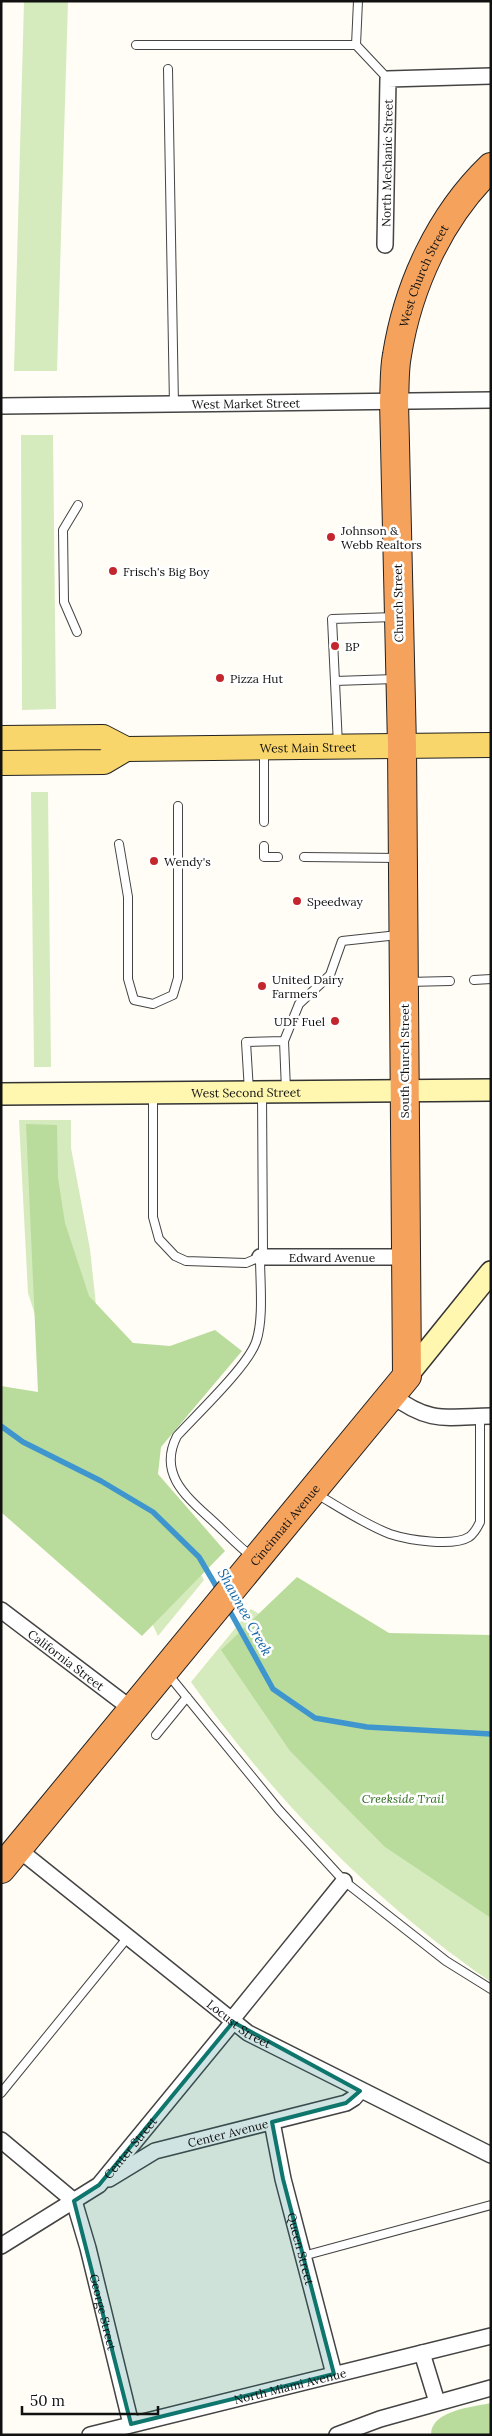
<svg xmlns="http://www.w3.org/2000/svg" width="492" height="2436" viewBox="0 0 492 2436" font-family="Lora,serif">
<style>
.green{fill:#d5ebbd}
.forest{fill:#b9dc9c}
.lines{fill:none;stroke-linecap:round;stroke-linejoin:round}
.stream{stroke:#3f96cf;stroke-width:5.5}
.lane-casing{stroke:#444;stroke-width:10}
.street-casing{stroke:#444;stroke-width:18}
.secondary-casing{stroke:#333;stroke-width:24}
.primary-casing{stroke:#222;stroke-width:26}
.highway-casing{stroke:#222;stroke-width:30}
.lane{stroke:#fff;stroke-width:8}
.street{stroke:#fff;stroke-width:15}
.secondary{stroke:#fff6b0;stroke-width:21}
.primary{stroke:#f9d66b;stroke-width:24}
.highway{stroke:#f5a25d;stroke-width:28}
.marked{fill:#0f766e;fill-opacity:0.2;stroke:#0f766e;stroke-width:4;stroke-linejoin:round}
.poi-dot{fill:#c4262e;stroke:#fff;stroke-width:2}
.labels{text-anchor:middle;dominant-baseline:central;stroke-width:5;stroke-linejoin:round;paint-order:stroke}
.street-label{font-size:12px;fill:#111;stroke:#fff}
.poi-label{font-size:12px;fill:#111;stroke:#fff;text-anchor:start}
.park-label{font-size:12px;font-style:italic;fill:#2f6b1f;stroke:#fff}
.water-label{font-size:14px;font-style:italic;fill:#1768a6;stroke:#fff}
</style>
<rect width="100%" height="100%" fill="#fffdf5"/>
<path class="green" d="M24,1h44l-11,370h-43z
M21,435h32l3,274 -34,1z
M31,792h17l3,275h-17z
M19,1120h52v28l19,101 9,84 44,142 61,105 -46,56 -60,-126 -70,-217z
M251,1609l143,89 97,26v258c-119,-82 -217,-183 -300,-300z"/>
<path class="forest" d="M26,1124l31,1 1,53 7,45 24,73 44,47 37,3 45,-16 27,21 -81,96 -3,27 67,77 -83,85 -141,-124v-126l37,6z
M297,1577l92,56 102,2v283l-106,-71 -95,-96 -69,-101z
M491,2403v32h-60c0,-25 42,-28 60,-32z"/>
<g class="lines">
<path class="stream" d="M1,1426l22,16 78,39 52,31 46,45 20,34
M227,1606l46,83 42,29 52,9 124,7"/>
<g class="lane-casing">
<path id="lane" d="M136,45h220l32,34
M356,45l2,-44
M168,69l6,336
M77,632l-13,-30 -1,-72 15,-25
M335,681l60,-2
M338,745l-6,-126 63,-2
M264,822v-72
M119,844l9,53v82l6,21 19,4 20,-9 5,-17v-172
M264,846v11h14
M304,857l95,1
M474,980l17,-1
M407,982l43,-1
M284,1041l15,-37 31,-29 12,-34 56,-6
M249,1091l-3,-49 38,-1 2,49
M153,1094v123l6,22 16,17 11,5 60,2 14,-6
M315,1493c24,14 49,31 75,41 18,6 63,13 79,3 6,-4 8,-9 11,-15v-106
M251,1556c-13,-10 -24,-22 -36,-33 -27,-25 -58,-48 -38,-87 20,-22 70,-69 79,-94 8,-23 4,-60 4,-85l3,-4 -1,-160
M167,1673l112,137 65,71 102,80 45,28
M156,1735l31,-38
M1,2093l127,-156
M303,2256l188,-51"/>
</g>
<g class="street-casing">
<g id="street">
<path id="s1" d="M385,245l3,-166 103,-3"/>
<path id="s2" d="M1,406l490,-6"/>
<path id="s3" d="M260,1257h145"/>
<path d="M392,1395c37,29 55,22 99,21"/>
<path id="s4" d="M1,1610l132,100"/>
<path id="s5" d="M18,1849l230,184 243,122"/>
<path id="s6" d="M272,2122l11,57 51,195"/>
<path id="s7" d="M1,2140l73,61 14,47 43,176"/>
<path id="s8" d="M109,2179l46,-28 191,-48 8,-5 6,-7"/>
<path id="s9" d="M1,2246l98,-61 134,-163 1,-5 110,-136"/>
<path d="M422,2353l15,49"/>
<path id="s10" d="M90,2435l401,-99"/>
<path d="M337,2435l43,-16 111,-31"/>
</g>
</g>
<g class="secondary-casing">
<g id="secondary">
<path id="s11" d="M1,1094l490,-4"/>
<path d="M407,1376l84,-104"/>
</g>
</g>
<g class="primary-casing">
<g id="primary">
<path id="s12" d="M1,738l102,-1 23,12 365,-4"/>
<path d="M1,763l103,-1 22,-13"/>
</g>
</g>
<g class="highway-casing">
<g id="highway">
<path id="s13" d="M1,1869l406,-493 -5,-630 -8,-345c1,-15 0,-31 3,-46 11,-69 43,-139 94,-188"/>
</g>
</g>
<use href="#lane" class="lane"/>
<use href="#street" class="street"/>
<use href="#secondary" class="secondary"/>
<use href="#primary" class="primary"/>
<use href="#highway" class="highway"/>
</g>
<path class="marked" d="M233,2022l127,69 -14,12 -74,19 11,57 51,195 -203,50 -57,-223 25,-16z"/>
<g class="poi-dot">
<circle cx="331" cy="537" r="5"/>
<circle cx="113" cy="571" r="5"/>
<circle cx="335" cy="646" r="5"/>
<circle cx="220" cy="678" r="5"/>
<circle cx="154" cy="861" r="5"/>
<circle cx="297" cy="901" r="5"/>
<circle cx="262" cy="986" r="5"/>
<circle cx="335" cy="1021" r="5"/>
</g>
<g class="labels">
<g class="street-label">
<text stroke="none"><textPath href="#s1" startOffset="82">North Mechanic Street</textPath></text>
<text stroke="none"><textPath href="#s13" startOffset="1744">West Church Street</textPath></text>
<text stroke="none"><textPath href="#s2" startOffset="245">West Market Street</textPath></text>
<text transform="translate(398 603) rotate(-91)">Church Street</text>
<text stroke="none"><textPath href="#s12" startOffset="310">West Main Street</textPath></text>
<text transform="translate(404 1061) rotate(-90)">South Church Street</text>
<text stroke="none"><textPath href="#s11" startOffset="245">West Second Street</textPath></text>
<text stroke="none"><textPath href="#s3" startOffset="72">Edward Avenue</textPath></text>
<text stroke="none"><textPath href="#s13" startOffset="446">Cincinnati Avenue</textPath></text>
<text stroke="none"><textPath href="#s4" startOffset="82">California Street</textPath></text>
<text stroke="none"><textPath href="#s5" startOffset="282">Locust Street</textPath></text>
<text stroke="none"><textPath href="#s8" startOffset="129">Center Avenue</textPath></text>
<text stroke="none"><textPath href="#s9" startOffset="164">Center Street</textPath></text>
<text stroke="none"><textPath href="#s6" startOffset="130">Queen Street</textPath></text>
<text stroke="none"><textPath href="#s7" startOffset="210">George Street</textPath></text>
<text stroke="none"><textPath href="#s10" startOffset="206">North Miami Avenue</textPath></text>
</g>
<g class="poi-label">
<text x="341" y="530">Johnson &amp;<tspan x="341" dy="14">Webb Realtors</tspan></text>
<text x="123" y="571">Frisch's Big Boy</text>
<text x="345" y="646">BP</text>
<text x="230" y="678">Pizza Hut</text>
<text x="164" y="861">Wendy's</text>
<text x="307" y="901">Speedway</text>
<text x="272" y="979">United Dairy<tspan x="272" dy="14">Farmers</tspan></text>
<text x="325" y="1021" text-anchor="end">UDF Fuel</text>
</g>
<g class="park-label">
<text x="403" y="1798">Creekside Trail</text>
</g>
<g class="water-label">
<text transform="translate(245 1612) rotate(61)">Shawnee Creek</text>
</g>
</g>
<rect width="492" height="2436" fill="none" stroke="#111111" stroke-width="5"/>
<path d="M22 2406v8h136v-8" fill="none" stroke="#111111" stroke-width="2.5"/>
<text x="30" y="2406" font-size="15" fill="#111111" stroke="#ffffff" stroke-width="4" paint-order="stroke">50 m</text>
</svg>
